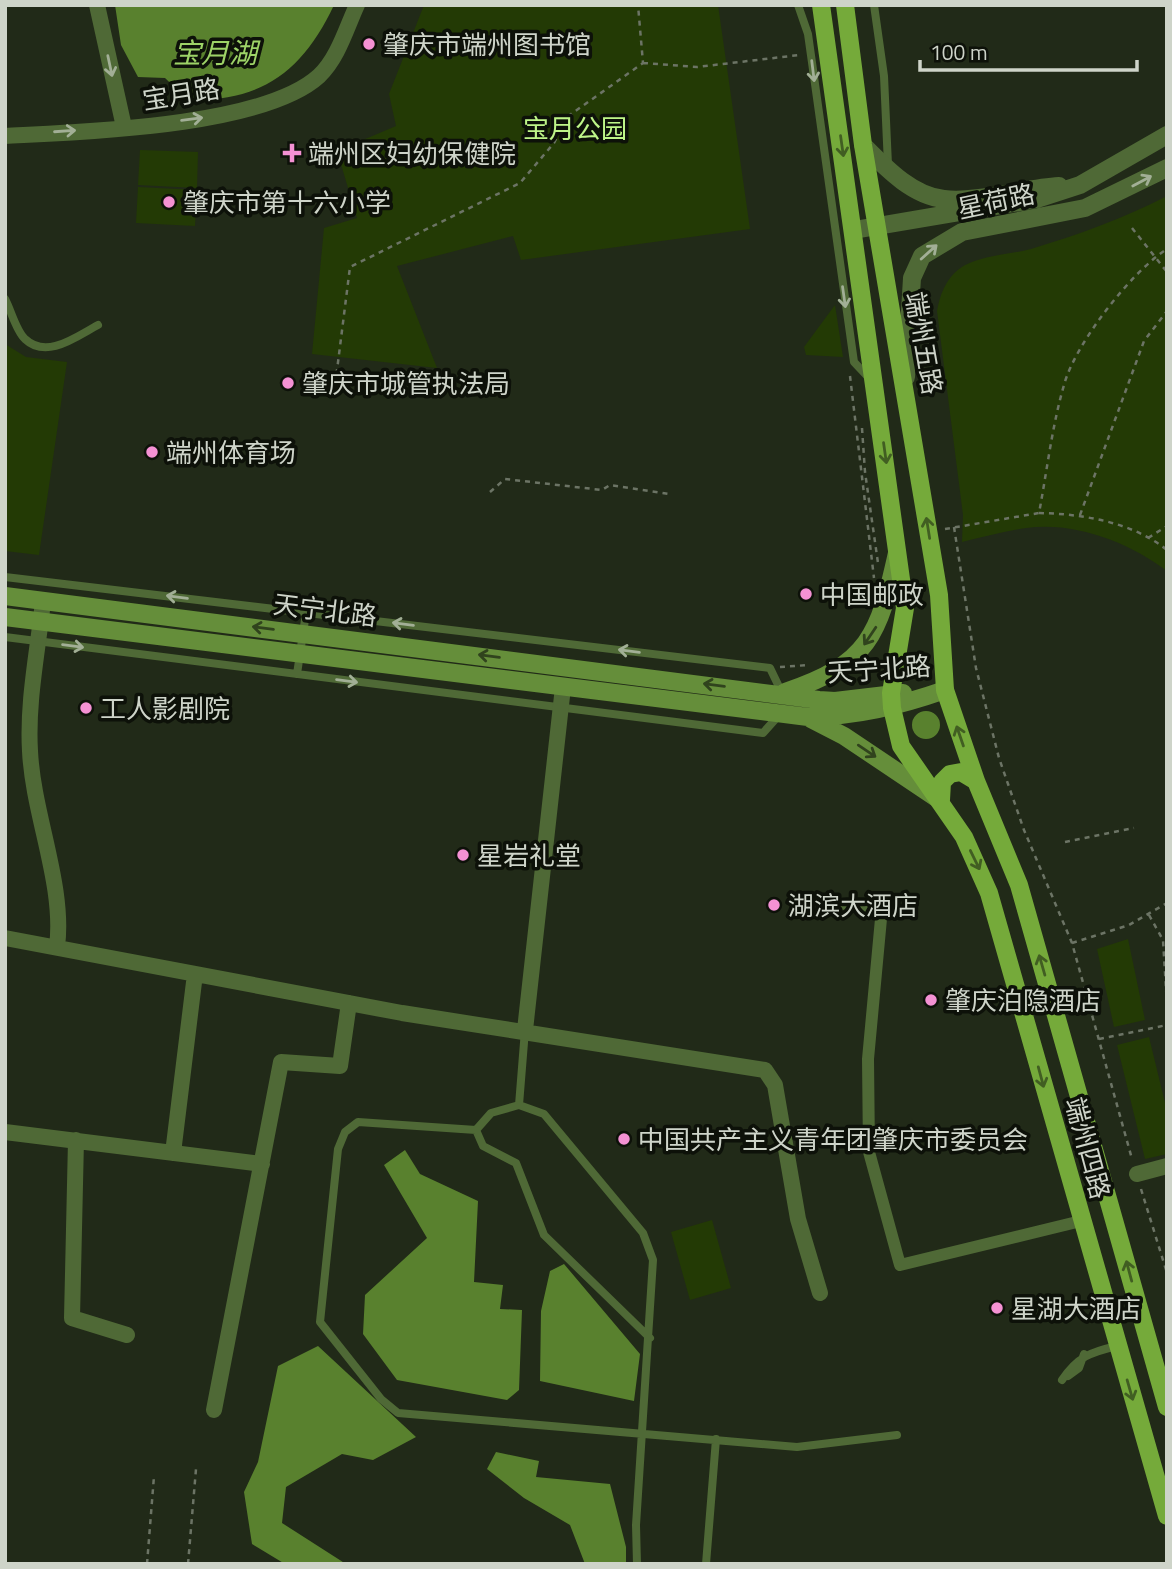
<svg xmlns="http://www.w3.org/2000/svg" width="1172" height="1569" viewBox="0 0 1172 1569" font-family="'Titillium Web','Noto Sans SC',sans-serif">
<style>
.green{fill:#233a05}
.water{fill:#59812e}
.lines{fill:none;stroke-linecap:round;stroke-linejoin:round}
.path{stroke:#6c7465;stroke-width:2.5;stroke-dasharray:5 5;stroke-linecap:butt}
.service{stroke:#4f6936;stroke-width:8}
.pedestrian{stroke:#4f6936;stroke-width:12}
.minor{stroke:#4f6936;stroke-width:16}
.tertiary{stroke:#4f6936;stroke-width:18}
.secondary{stroke:#658e3a;stroke-width:18}
.primary{stroke:#75aa3a;stroke-width:18}
.oneway{stroke:#a2af96}
.oneway2{stroke:#415e22}
.oneway3{stroke:#30431d}
.poi-dot{fill:#f491d3;stroke:#0d1109;stroke-width:2.5}
.labels{text-anchor:middle;dominant-baseline:central;stroke-width:7;stroke-linejoin:round;paint-order:stroke}
.poi-label{font-size:26px;fill:#ced4c9;stroke:#0d1109;text-anchor:start}
.street-label{font-size:26px;fill:#ced4c9;stroke:#0d1109}
.park-label{font-size:26px;fill:#bef588;stroke:#0d1109}
.water-label{font-size:28px;font-style:italic;fill:#9dd367;stroke:#0d1109}
</style>
<rect width="100%" height="100%" fill="#212a18"/>
<path class="green" d="M424,5h294l32,224 -229,31 -8,-24 -116,30 40,102 -125,-14 12,-126 33,-10 -20,-67 59,-25 -7,-32z
M140,150l58,2 -1,36 -59,-3z
M138,187l59,3 -2,36 -59,-3z
M1167,196v375c-38,-29 -93,-50 -141,-43 -21,3 -43,9 -64,14l1,-27 -26,-204c3,-16 8,-31 22,-42 19,-14 50,-14 72,-20 46,-14 94,-31 136,-53z
M835,305l8,52 -37,-2 -2,-8z
M5,344l21,13 41,5 -28,193 -34,-4z
M1128,939l17,81 -31,7 -17,-78z
M1149,1037l18,74v43l-22,5 -28,-114z
M712,1220l19,68 -41,12 -19,-68z"/>
<path class="water" d="M115,5h219c-31,66 -72,97 -146,95l-23,-22 -27,-1 -17,-32z
M912 725a14 14 0 1 1 28 0a14 14 0 1 1-28 0Z
M405,1150l15,24 58,27 -4,81 29,3 -3,24 22,1 -3,80 -12,10 -110,-20 -34,-46 2,-39 62,-57 -43,-73z
M564,1264l76,90 -6,47 -94,-20 1,-70 9,-40z
M318,1346l98,91 -43,23 -31,-6 -56,33 -4,36 64,41h-61l-33,-20 -8,-52 14,-30 20,-96z
M496,1452l43,9 -3,16 74,7 16,63v17h-41l-15,-39 -46,-27 -37,-29z"/>
<g class="lines">
<path class="path" d="M643,63l54,4 102,-12
M1132,228l35,44
M850,376l24,202
M334,394l16,-127 170,-84 34,-40 13,-26 76,-54 -5,-58
M862,428l3,44 13,91
M490,492l15,-13 97,11 8,-5 59,9
M1039,513c44,1 93,9 128,37
M1080,515l64,-174 23,-30
M954,527l22,141 23,90 25,72 48,113 60,216
M945,529l94,-16c8,-42 13,-87 25,-128 11,-41 67,-113 103,-136
M1148,538l19,-12
M780,667l29,-2
M1065,842l69,-14
M1149,915l14,25 4,65
M1072,943l57,-18 38,-22
M1099,1039l68,-14
M1141,1189l26,84
M147,1564l7,-88
M188,1564l8,-95"/>
<path class="service" d="M798,5l10,29 46,328 16,17
M874,5l10,71 4,89
M5,299c6,11 11,32 20,40 22,21 52,-3 73,-14
M5,577l765,91 12,25
M5,637l758,96 17,-19
M297,674l9,-61
M525,1030l-6,75 -28,8 -15,17 7,16 33,17 28,72 106,103
M519,1105l25,9 99,119 10,27 -17,265 1,39
M476,1130l-118,-8 -13,10 -7,17 -18,173 61,77 17,14 399,34 100,-12
M1068,1376l11,-8 5,-14
M1062,1380c15,-23 29,-28 55,-34
M706,1564l10,-125"/>
<path class="pedestrian" d="M819,901l63,7 -14,151 1,93 31,113 181,-44"/>
<path class="minor" d="M97,5l27,122
M5,136c76,-4 258,-9 314,-60 19,-18 27,-47 38,-71
M43,601c-5,50 -16,100 -13,150 3,64 35,134 27,196
M5,938l397,75 363,57 10,15 23,134 22,74
M525,1030l38,-343
M5,1132l257,32
M76,1140l-4,178 55,17
M173,1153l22,-179
M1137,1174l30,-8
M214,1410l67,-348 59,4 9,-63"/>
<path class="tertiary" d="M863,145c22,22 49,51 81,54 33,4 80,-11 115,-13
M854,230l183,-31 43,-14 87,-50
M906,377l6,-99 10,-22 40,-24 123,-24 82,-40"/>
<path class="secondary" d="M5,596l814,104 16,1 68,-8
M5,617l803,100c49,-1 91,-11 137,-27
M785,692c84,-28 94,-57 112,-139
M811,719l33,17 91,61"/>
<path class="primary" d="M821,5l84,603 -14,85 1,15 9,38 63,91 25,56 178,623
M845,5l18,140 76,450 6,95 31,91 43,104 148,522
M941,800l1,-18 8,-8 11,-2 15,9"/>
</g>
<defs><path id="oneway-shaft" d="M-6 0H5M1.5-3L5.5 0L1.5 3" fill="none" stroke-width="1.6" stroke-linecap="round" stroke-linejoin="round" transform="scale(1.75)"/></defs>
<g class="oneway">
<use href="#oneway-shaft" transform="translate(110 66) rotate(78)"/>
<use href="#oneway-shaft" transform="translate(813 71) rotate(83)"/>
<use href="#oneway-shaft" transform="translate(192 119) rotate(-7)"/>
<use href="#oneway-shaft" transform="translate(65 131) rotate(-4)"/>
<use href="#oneway-shaft" transform="translate(1142 181) rotate(-28)"/>
<use href="#oneway-shaft" transform="translate(929 252) rotate(-42)"/>
<use href="#oneway-shaft" transform="translate(844 297) rotate(82)"/>
<use href="#oneway-shaft" transform="translate(177 597) rotate(-173)"/>
<use href="#oneway-shaft" transform="translate(403 624) rotate(-173)"/>
<use href="#oneway-shaft" transform="translate(73 646) rotate(7)"/>
<use href="#oneway-shaft" transform="translate(629 651) rotate(-173)"/>
<use href="#oneway-shaft" transform="translate(347 681) rotate(7)"/>
</g>
<g class="oneway2">
<use href="#oneway-shaft" transform="translate(842 146) rotate(82)"/>
<use href="#oneway-shaft" transform="translate(885 453) rotate(82)"/>
<use href="#oneway-shaft" transform="translate(928 528) rotate(-99)"/>
<use href="#oneway-shaft" transform="translate(960 736) rotate(-109)"/>
<use href="#oneway-shaft" transform="translate(975 860) rotate(64)"/>
<use href="#oneway-shaft" transform="translate(1042 965) rotate(-106)"/>
<use href="#oneway-shaft" transform="translate(1041 1077) rotate(75)"/>
<use href="#oneway-shaft" transform="translate(1129 1271) rotate(-105)"/>
<use href="#oneway-shaft" transform="translate(1130 1390) rotate(74)"/>
</g>
<g class="oneway3">
<use href="#oneway-shaft" transform="translate(263 628) rotate(-173)"/>
<use href="#oneway-shaft" transform="translate(870 636) rotate(124)"/>
<use href="#oneway-shaft" transform="translate(489 656) rotate(-173)"/>
<use href="#oneway-shaft" transform="translate(714 685) rotate(-173)"/>
<use href="#oneway-shaft" transform="translate(867 751) rotate(34)"/>
</g>
<g class="poi-dot">
<circle cx="369" cy="44" r="7"/>
<path d="M288.5 142.5h7v7h7v7h-7v7h-7v-7h-7v-7h7z"/>
<circle cx="169" cy="202" r="7"/>
<circle cx="288" cy="383" r="7"/>
<circle cx="152" cy="452" r="7"/>
<circle cx="806" cy="594" r="7"/>
<circle cx="86" cy="708" r="7"/>
<circle cx="463" cy="855" r="7"/>
<circle cx="774" cy="905" r="7"/>
<circle cx="931" cy="1000" r="7"/>
<circle cx="624" cy="1139" r="7"/>
<circle cx="997" cy="1308" r="7"/>
</g>
<g class="labels">
<g class="poi-label">
<text x="383" y="44">肇庆市端州图书馆</text>
<text x="308" y="153">端州区妇幼保健院</text>
<text x="183" y="202">肇庆市第十六小学</text>
<text x="302" y="383">肇庆市城管执法局</text>
<text x="166" y="452">端州体育场</text>
<text x="820" y="594">中国邮政</text>
<text x="100" y="708">工人影剧院</text>
<text x="477" y="855">星岩礼堂</text>
<text x="788" y="905">湖滨大酒店</text>
<text x="945" y="1000">肇庆泊隐酒店</text>
<text x="638" y="1139">中国共产主义青年团肇庆市委员会</text>
<text x="1011" y="1308">星湖大酒店</text>
</g>
<g class="street-label">
<text transform="translate(181 94) rotate(-9)">宝月路</text>
<text transform="translate(996 201) rotate(-12)">星荷路</text>
<text transform="translate(924 343) rotate(80)">端州五路</text>
<text transform="translate(325 610) rotate(7)">天宁北路</text>
<text transform="translate(879 669) rotate(-4)">天宁北路</text>
<text transform="translate(1088 1148) rotate(75)">端州四路</text>
</g>
<g class="park-label">
<text x="575" y="128">宝月公园</text>
</g>
<g class="water-label">
<text x="215" y="52">宝月湖</text>
</g>
</g>
<rect width="1172" height="1569" fill="none" stroke="#ced4c9" stroke-width="14"/>
<path d="M920 60v10h217v-10" fill="none" stroke="#ced4c9" stroke-width="3.5"/>
<text x="930" y="60" font-size="21" fill="#ced4c9" stroke="#0d1109" stroke-width="5" paint-order="stroke">100 m</text>
</svg>
